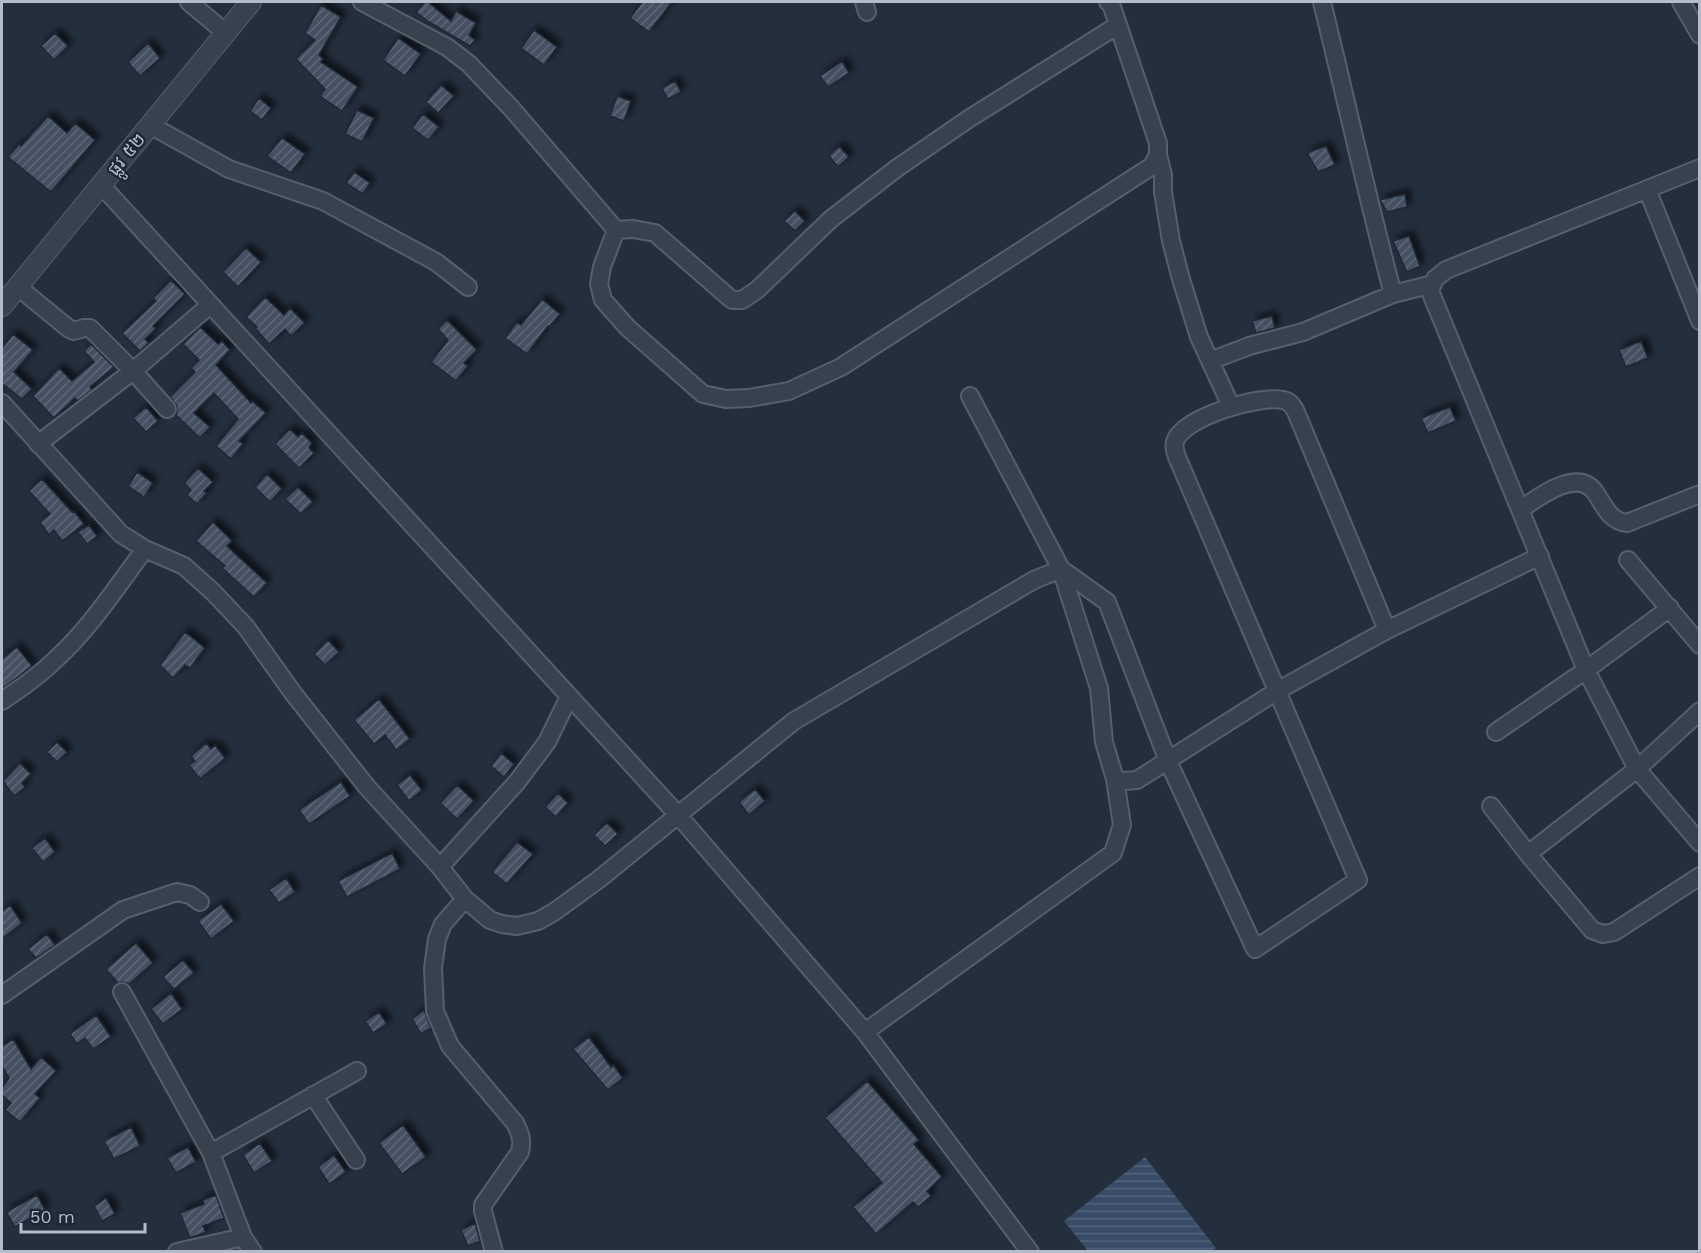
<svg xmlns="http://www.w3.org/2000/svg" width="1701" height="1253" viewBox="0 0 1701 1253" font-family="'Work Sans','Noto Sans Khmer',sans-serif">
<style>
.water{fill:url(#water-rules)}
.building{fill:url(#building-hatch);stroke:#1f2835;stroke-width:1.5;filter:url(#shadow)}
.lines{fill:none;stroke-linecap:round;stroke-linejoin:round}
.minor-casing{stroke:#565f6c;stroke-width:20}
.tertiary-casing{stroke:#565f6c;stroke-width:22}
.minor{stroke:#38414e;stroke-width:16}
.tertiary{stroke:#38414e;stroke-width:20}
.labels{text-anchor:middle;dominant-baseline:central;stroke-width:4.5;stroke-linejoin:round;paint-order:stroke}
.street-label{font-size:18px;fill:#b4bcc9;stroke:#1d2633}
</style>
<defs>
<pattern id="water-rules" width="6" height="5" patternUnits="userSpaceOnUse" patternTransform="scale(1.5)"><rect width="6" height="5" fill="#394c67"/><path d="M0 2.5h6" fill="none" stroke="#53647b"/></pattern>
<pattern id="building-hatch" width="6" height="6" patternUnits="userSpaceOnUse" patternTransform="scale(1.5)"><rect width="6" height="6" fill="#455162"/><path d="M-1 1l2-2M0 6l6-6M5 7l2-2" fill="none" stroke="#5d6877"/></pattern>
<filter id="shadow"><feDropShadow dx="5" dy="-5" stdDeviation="3" flood-color="#0009"/></filter>
</defs>
<rect width="100%" height="100%" fill="#242f3e"/>
<path class="water" d="M1145,1157l71,91 -5,3h-123l-24,-30z"/>
<path class="building" d="M425,2h3l23,19 5,-10 20,12 -7,12 6,5 -5,6 -41,-24 -13,-10z
M642,2h30l-23,30 -19,-14z
M321,5l20,12 -22,38 4,4 -2,3 37,25 -16,24 -22,-15 5,-7 -29,-30 19,-19 -10,-7z
M534,30l23,17 -13,18 -23,-17z
M55,33l13,13 -14,14 -13,-14z
M398,38l23,16 -16,22 -22,-16z
M148,43l12,15 -20,18 -12,-14z
M842,61l7,12 -21,14 -8,-11z
M675,81l6,11 -13,7 -6,-11z
M441,85l13,11 -16,17 -12,-11z
M617,96l14,5 -7,20 -14,-5z
M259,98l12,10 -9,12 -12,-9z
M357,110l17,8 -12,24 -17,-8z
M423,114l16,13 -11,13 -16,-12z
M48,116l19,17 8,-10 20,17 -44,52 -43,-35 11,-13 2,2z
M282,138l23,16 -14,19 -24,-17z
M839,146l10,11 -11,10 -9,-11z
M1326,146l9,19 -17,7 -11,-19z
M354,172l16,11 -7,11 -17,-11z
M1405,194l2,13 -20,5 -7,-12z
M795,211l10,10 -10,10 -11,-10z
M1409,236l11,30 -13,6 -14,-31z
M246,248l15,14 -23,25 -15,-15z
M171,280l14,14 -32,32 3,3 -11,10 4,4 -9,8 -18,-18 34,-32 -3,-3z
M265,297l19,18 6,-7 15,15 -14,13 -6,-7 -16,15 -14,-16 2,-1 -11,-10z
M542,299l18,15 -11,13 -1,-1 -21,28 -22,-16 12,-16 4,3z
M1272,316l3,12 -19,5 -4,-12z
M447,320l30,30 -13,13 4,3 -12,15 -25,-19 17,-22 -10,-11z
M200,327l18,17 4,-3 8,9 -14,15 35,38 1,-2 14,12 -27,28 4,3 -12,15 -15,-13 22,-27 -24,-26 -20,20 16,14 -10,11 -24,-23 1,-9 -7,-9 25,-25 -4,-4 8,-8 -16,-16z
M13,334l20,16 -19,22 18,17 -10,10 -18,-14 -2,2v-39z
M1641,341l7,17 -22,9 -7,-17z
M91,344l23,23 -24,20 2,3 -15,11 -2,-3 -21,20 -21,-22 26,-28 13,13 22,-19 -10,-11z
M146,407l12,14 -12,11 -13,-14z
M1450,407l6,14 -28,12 -7,-15z
M290,429l8,8 4,-4 10,10 -3,5 5,5 -15,15 -24,-24z
M198,468l15,14 -9,9 3,2 -10,11 -10,-9 4,-5 -7,-7z
M137,472l16,11 -9,14 -16,-11z
M267,474l15,15 -12,13 -15,-15z
M42,479l30,33 2,-1 10,13 -22,17 -8,-11 -5,5 -9,-13 10,-8 -21,-23z
M298,487l15,15 -12,12 -16,-15z
M213,522l19,19 -5,5 40,37 -13,14 -32,-29 3,-2 -29,-25z
M89,525l8,11 -10,8 -9,-12z
M185,632l20,16 -15,20 -5,-3 -12,13 -13,-13z
M328,640l11,12 -14,13 -11,-11z
M17,647l15,19 -30,23v-30z
M379,699l31,40 -14,11 -11,-15 -11,9 -20,-24z
M57,742l10,10 -10,10 -10,-10z
M206,743l5,6 4,-4 10,13 -25,21 -11,-14 6,-4 -4,-5z
M501,753l13,11 -10,13 -13,-11z
M20,763l11,11 -9,9 3,4 -11,9 -11,-15z
M410,775l12,15 -13,11 -12,-16z
M341,782l9,14 -41,28 -10,-14z
M457,785l17,16 -17,18 -17,-16z
M755,789l10,12 -16,14 -10,-13z
M558,793l10,10 -12,14 -11,-10z
M607,823l11,11 -13,12 -11,-11z
M45,838l10,14 -12,10 -11,-14z
M517,842l16,12 -26,30 -15,-12z
M392,853l8,16 -53,28 -9,-16z
M286,878l9,14 -16,11 -10,-13z
M221,904l13,17 -23,18 -13,-18z
M10,905l12,18 -20,16v-28z
M47,934l8,11 -19,13 -8,-9z
M136,943l17,20 -24,21 -6,-2 -5,1 -12,-14z
M183,960l11,13 -20,16 -11,-12z
M171,993l11,16 -19,15 -12,-15z
M424,1010l7,18 -10,6 -9,-15z
M379,1012l8,12 -14,9 -8,-12z
M96,1015l15,22 -18,12 -8,-11 -8,6 -7,-10z
M589,1037l22,30 2,-2 10,13 -15,12 -35,-41z
M13,1039l18,30 10,-12 15,14 -21,23 5,4 -20,24 -15,-12 6,-7 -9,-8v-7l7,-10 -7,-12v-20z
M867,1081l52,59 -5,4 28,33 -15,14 4,5 -13,11 -5,-5 -37,32 -23,-27 29,-24 -57,-65z
M403,1125l23,32 -24,17 -23,-31z
M131,1127l9,19 -26,13 -10,-18z
M260,1143l12,18 -18,12 -11,-18z
M188,1147l8,15 -20,11 -9,-15z
M334,1155l12,17 -17,12 -11,-17z
M37,1195l8,15 -30,17 -9,-15z
M216,1195l8,23 -21,8 3,6 -16,6 -10,-25 24,-9 -1,-4z
M106,1198l9,16 -13,7 -8,-15z
M475,1223l5,18 -12,5 -7,-16z"/>
<g class="lines">
<g class="minor-casing">
<path id="minor" d="M189,2l37,31
M362,2l85,45 22,17 43,45 104,121
M864,2l3,10
M1108,2l3,2 47,139v12l5,20v17l8,49 10,38 18,58 32,69
M1322,2c24,97 45,195 71,292l40,-10
M1681,2l19,33
M1118,25l-148,93 -73,50 -66,51 -74,71 -15,10h-10l-77,-67 -22,-4 -17,1 -14,37 -3,17 4,16 25,28 75,66 23,5 23,-1 40,-7 52,-24 311,-201 6,-11
M150,125l79,44 94,32 113,61 32,25
M1700,168l-254,102 -11,9 -5,12 156,379 51,99 63,74
M101,185l577,630 187,217 165,220
M1647,189l53,132
M18,287l50,41 6,3 10,-3h6l43,43 34,38
M1210,361l39,-15 54,-14 90,-38
M2,403l119,131 24,15 39,17 29,26 33,35 47,66 74,94 73,80 25,32 25,21 12,4 15,2 21,-5 16,-9 44,-32 196,-159 240,-141 27,-11 46,33 61,159 87,188 103,-69 -181,-423c-2,-6 -4,-12 -1,-18 12,-23 83,-44 107,-39 7,1 10,6 13,12l91,218
M38,444l95,-73 77,-66
M1520,510c17,-12 57,-43 75,-18 9,13 14,29 32,31l73,-29
M1628,560l72,85
M2,701c19,-13 38,-26 55,-43 33,-30 61,-73 88,-109
M1496,732l90,-62 84,-62
M1115,779l9,2 13,-1 140,-89 110,-61 153,-74
M1491,806l37,48 64,76 11,4 11,-2 86,-56
M1528,854l109,-85 63,-58
M440,867l77,-85 30,-40 22,-45
M465,899l-22,25 -6,15 -4,29 2,43 15,35 65,77c5,10 8,17 5,29l-37,53v6l11,41
M122,992l89,161 32,84
M2,995l121,-85 54,-18 13,3 10,7
M865,1032l248,-179 9,-28 -7,-46 -11,-37 -5,-54 -38,-119 -91,-173
M313,1095l43,65
M211,1153l146,-82
M177,1252l66,-15 10,15"/>
</g>
<g class="tertiary-casing">
<path id="tertiary" d="M2,306l249,-304"/>
</g>
<use href="#minor" class="minor"/>
<use href="#tertiary" class="tertiary"/>
</g>
<g class="labels">
<g class="street-label">
<text transform="translate(126 154) rotate(-51)">ផ្លូវ ៥២</text>
</g>
</g>
<rect width="1701" height="1253" fill="none" stroke="#b4bcc9" stroke-width="6"/>
<path d="M21 1223v9h124v-9" fill="none" stroke="#b4bcc9" stroke-width="3"/>
<text x="30" y="1223" font-size="18" fill="#b4bcc9" stroke="#1d2633" stroke-width="4.5" paint-order="stroke">50 m</text>
</svg>
